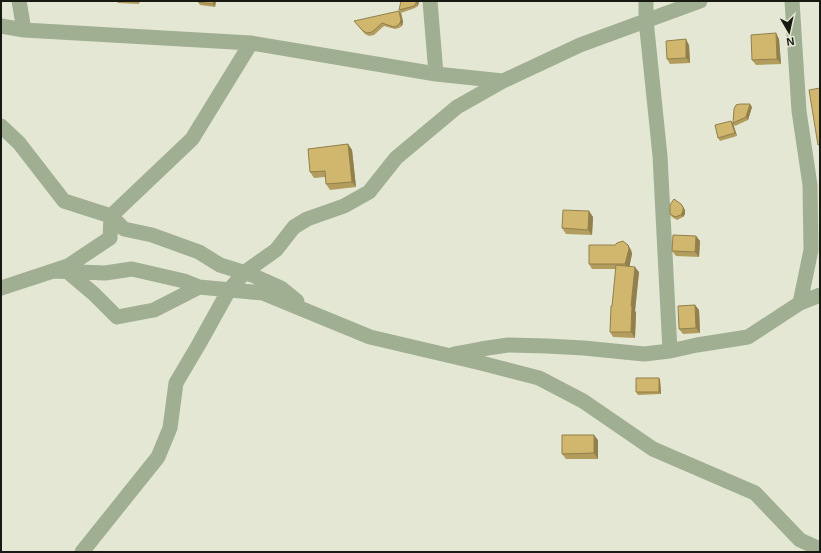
<svg xmlns="http://www.w3.org/2000/svg" width="821" height="553" viewBox="0 0 821 553" font-family="Arial,sans-serif">
<style>
.lines{fill:none;stroke-linecap:round;stroke-linejoin:round}
.street{stroke:#a0af92;stroke-width:15}
.wall{fill:#b39d5e}
.shaded-wall{fill:#92804c}
.building{fill:#d0b76d;stroke:#92804c}
</style>
<rect width="100%" height="100%" fill="#e5e7d5"/>
<g class="lines">
<path class="street" d="M19,1l5,29
M430,1l6,73
M646,1v19l14,136 10,195 27,-6 51,-8 52,-34 20,-8
M792,1l7,110 11,74 1,65 -11,53
M1,26l23,4 227,13 185,31 67,7 77,-36 120,-44
M1,126l18,17 45,58 47,15 13,13 28,6 47,17 21,13 32,10 29,13 16,13
M53,271l52,2 27,-4 52,12 15,6 64,6 107,44 111,26 58,15 44,23 70,48 102,44 45,47 20,9
M68,272l26,22 23,23 37,-7 45,-23
M1,288l67,-22 42,-28 1,-22 81,-77 59,-96
M454,354l27,-5 27,-4 39,1 37,2 60,6 26,-3
M82,552l76,-95 12,-29 6,-45 23,-39 30,-54 16,-18 31,-22 18,-23 13,-8 37,-13 25,-14 27,-34 61,-51 46,-26"/>
</g>
<path class="wall" d="M116,1h24l-1,3 -21,-1z
M198,1h18l-1,6 -15,-2 -2,-3z
M419,2l-1,4 -3,2 -14,5 -2,-3z
M401,13l2,9 -1,4 -3,2 -4,1 -11,-3 -10,9 -5,1 -4,-2 -11,-13z
M776,33l3,6 2,25 -25,1 -4,-5z
M689,45l1,18 -20,1 -3,-5z
M752,107l-4,13 -13,6 -2,-2 4,12 -17,5 -2,-3 15,-15z
M348,144l4,6 4,37 -26,3 -4,-6 -1,-7 -11,1 -4,-6z
M681,204l4,6v4l-2,3 -6,3 -5,-3 -2,-3z
M589,211l4,6 -1,18 -26,-1 -4,-6z
M696,236l4,5 -1,16 -23,-1 -4,-5z
M628,245l3,5 1,4 -3,12 10,6 -4,39 1,1 -1,26 -22,-1 -3,-5 6,-63h-24l-3,-5z
M695,305l4,5 1,23 -17,1 -4,-5z
M659,378l1,2 1,14 -23,1 -2,-3z
M598,440v19h-32l-4,-5z"/>
<path class="shaded-wall" d="M213,1h3l-1,6 -2,-3z
M417,1h2l-1,5 -2,-3z
M399,11l2,2 2,9 -1,4 -2,-3z
M776,33l3,6 2,25 -4,-5z
M686,39l3,6 1,18 -4,-5z
M750,104l2,3 -4,13 -2,-3z
M731,121l2,2 4,13 -2,-3z
M348,144l4,6 4,37 -4,-5z
M681,204l4,6v4l-2,3 -2,-2z
M589,211l4,6 -1,18 -4,-5z
M696,236l4,5 -1,16 -4,-5z
M628,245l3,5 1,4 -3,15 -4,-5z
M635,267l4,5 -4,39 1,1 -1,26 -4,-6v-26z
M695,305l4,5 1,23 -4,-5z
M659,378l1,2 1,14 -2,-2z
M594,435l4,5v19l-4,-6z"/>
<path class="building" d="M198,1h15v3l-15,-2z
M401,1h16l-1,2 -2,3 -15,4z
M399,11l2,9 -1,3 -3,3 -3,1 -12,-4 -10,9 -5,1 -4,-2 -9,-10z
M776,33l1,26 -25,1 -1,-25z
M686,39v19l-19,1 -1,-18z
M820,88v57h-2l-9,-55z
M740,104h10l-4,13 -13,6 1,-14 2,-4z
M731,121l4,12 -17,5 -3,-13z
M348,144l4,38 -26,2 -1,-13 -15,1 -2,-23z
M674,199l7,5 2,3v4l-2,4 -6,2 -5,-3v-9z
M563,210l26,1 -1,19 -26,-2z
M673,235l23,1 -1,16 -23,-1z
M623,241l5,4 1,4 -4,15h-36v-19h26l2,-2z
M616,265l19,2 -4,39h1l-1,26h-21l1,-26h1z
M695,305l1,23 -17,1 -1,-23z
M636,378h23v14h-23z
M562,435h32v18l-32,1z"/>
<rect width="821" height="553" fill="none" stroke="#181912" stroke-width="4"/>
<g transform="translate(789 32) rotate(171)" stroke="#e5e7d5" stroke-width="3" paint-order="stroke">
<path d="M0-3L7 15L0 10L-7 15Z" fill="#181912"/>
<text y="-6" font-size="11" font-weight="bold" text-anchor="middle" fill="#181912">N</text>
</g>
</svg>
